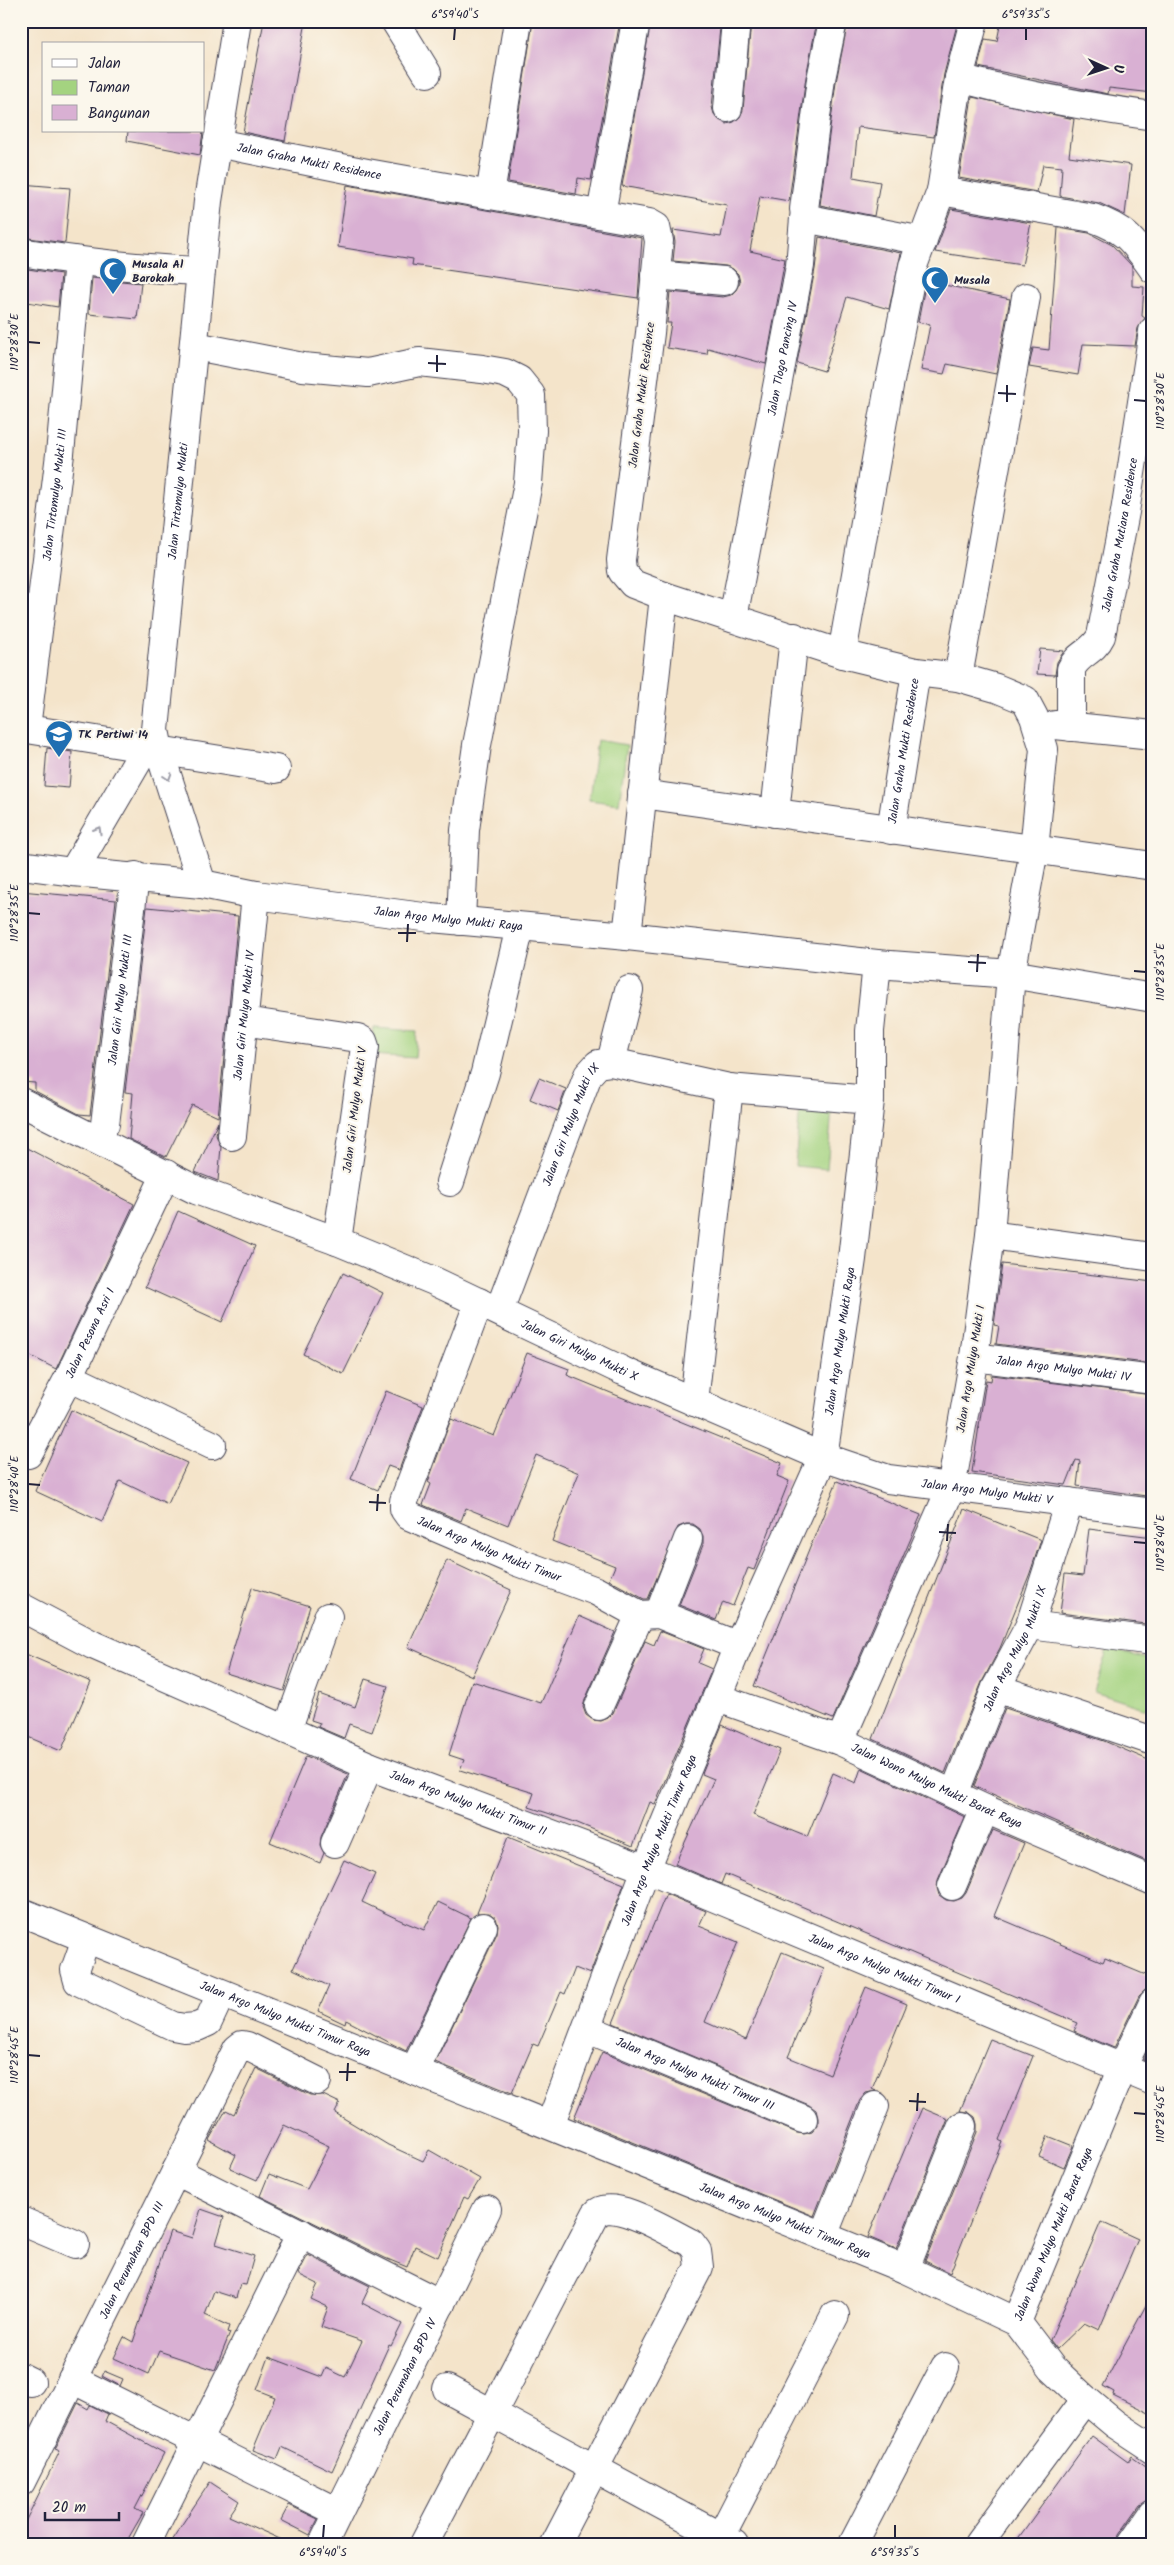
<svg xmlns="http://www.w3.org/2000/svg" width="1174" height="2565" viewBox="0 0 1174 2565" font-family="Kalam,sans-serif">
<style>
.green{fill:#a4d380;stroke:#637a5e}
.building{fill:#d9b0d3}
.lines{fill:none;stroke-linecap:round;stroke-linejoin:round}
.minor-casing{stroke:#423f50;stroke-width:30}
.minor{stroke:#fff;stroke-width:28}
.oneway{stroke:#9c9ca7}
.ticks{fill:none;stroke:#22223b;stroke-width:2}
.labels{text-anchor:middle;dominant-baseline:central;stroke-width:4.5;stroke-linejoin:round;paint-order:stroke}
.street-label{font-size:12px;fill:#22223b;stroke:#fbf7ec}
.poi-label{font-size:12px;font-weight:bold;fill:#22223b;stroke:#fbf7ec;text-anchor:start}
.neatline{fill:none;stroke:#22223b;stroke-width:2}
.ticks-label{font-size:12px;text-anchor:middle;fill:#22223b}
</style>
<rect width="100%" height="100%" fill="#fbf7ec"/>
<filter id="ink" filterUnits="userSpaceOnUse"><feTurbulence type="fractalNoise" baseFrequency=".02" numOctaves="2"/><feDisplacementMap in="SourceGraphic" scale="10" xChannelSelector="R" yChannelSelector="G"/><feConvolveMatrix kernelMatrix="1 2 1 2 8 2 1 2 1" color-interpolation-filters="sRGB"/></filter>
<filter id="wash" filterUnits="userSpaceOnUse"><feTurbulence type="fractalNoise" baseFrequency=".0096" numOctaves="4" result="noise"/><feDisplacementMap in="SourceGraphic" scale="20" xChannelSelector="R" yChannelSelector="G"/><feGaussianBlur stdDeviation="1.12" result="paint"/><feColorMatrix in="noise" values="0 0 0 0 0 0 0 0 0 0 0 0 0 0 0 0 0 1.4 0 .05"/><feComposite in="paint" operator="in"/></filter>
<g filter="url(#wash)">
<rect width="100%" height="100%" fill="#f4e4ca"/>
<path class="green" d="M597,740l30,5 -8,59 -30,-4z
M374,1028l43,3 -2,27 -44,-3z
M801,1094l32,3 -6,72 -32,-3z
M1108,1647l45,14v50l-59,-19z"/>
<g id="blocks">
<path class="building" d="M264,21h42l-21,120 -42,-9z
M533,21h87l-29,159 -13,-2 -2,16 -68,-12z
M651,21h33l36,7 -8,79 2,7 5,6 8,4 7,-2 6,-5 3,-7 8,-89h66l-11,56 -17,124 -29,-5 -10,55 35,8 -19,105 -58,-16 -1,6 -40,-6 4,-25h-4l3,-31 53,5 8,-2 5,-5 4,-8 -2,-8 -5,-5 -7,-3 -53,-5 2,-19 -2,-12 48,7 6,-32 -105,-19z
M848,21h110l-14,53 -10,63 -76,-10 -5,50 27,5 -6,34 -54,-11 16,-123z
M1001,21h152v72l-44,-5 -1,6 -130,-27 7,-28 12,2z
M972,97l102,22 -5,37 62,9 -6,50 -26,-12 -39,-7 2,-29 -19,-2 -6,27 -78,-14z
M128,131h75l-3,24 -73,-14z
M21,184l49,4 -5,55 -44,-6z
M347,185l295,53 -4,60 -226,-33 1,-6 -75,-12z
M951,209l80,14 -9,42 -87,-13z
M1058,228l31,5 23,12 20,21v20l12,1 -2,29 3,2 -7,10 -3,18 -52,-2 -5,31 -49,-8 4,-19 16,2z
M819,237l82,16 -12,56 -42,-12 -23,74 -27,-8 18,-94z
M21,268l40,6 -3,33 -37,-6z
M92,278l49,5 -4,36 -48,-5z
M926,281l84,18 -14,75 -49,-10 -3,10 -23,-4 9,-45 -12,-3z
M1040,649l24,2 -7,11 -2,13 -18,-1z
M47,748l25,4 -3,36 -25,-2z
M21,891l95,9 -26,215 -11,-1 -44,-23v-8l-14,-1z
M147,907l91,9 -20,201 -26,-12 -26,52 -37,-18 4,-46 -8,-1z
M539,1078l27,11 -8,22 -28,-12z
M218,1122l-2,13 5,12 -3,34 -23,-9z
M21,1145l113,59 -78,165 -35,-18z
M178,1211l77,35 -33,76 -77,-35z
M1002,1264l151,18v82l-157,-20 3,-18 -5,-1z
M343,1273l40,20 -40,81 -40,-20z
M527,1353l42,16 -2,6 215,88 -5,13 12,5 -35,89 -6,-2 -15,38 -10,-4 -7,18 -37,-15 24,-60v-9l-3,-7 -7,-5h-7l-8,3 -30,72h-4l-35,-19 6,-14 -63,-25 27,-68 -43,-18 -28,70 -42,-17 -5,13 -38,-16 8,-21 -3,-2 23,-63 43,17z
M992,1375l161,20v102l-76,-11 3,-25 -4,-1 -10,25 -94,-13 14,-92 5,1z
M386,1391l37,15 -24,64 -11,-4 -10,24 -27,-11z
M71,1410l116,53 -19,41 -48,-23 -18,41 -67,-31z
M837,1481l84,34 -88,204 -79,-33z
M964,1509l77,31 -11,33 -30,75 -18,34 -37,91 -72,-34z
M1089,1529l64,8v88l-93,-12 5,-39 18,2z
M447,1560l64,30 -39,86 -64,-29z
M252,1588l58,18 -26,85 -58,-18z
M579,1616l36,16 -30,68 -2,7 3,8 7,5 8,1 7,-3 5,-5 32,-72 9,4 6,-14 44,18 -6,14 14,6 -57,135 -5,-2 -17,44 -58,-24 -46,-15 5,-14 -74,-23 4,-10 -15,-5 23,-74 69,22z
M21,1652l70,30 -30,69 -40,-17z
M365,1679l23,7 -16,46 -23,-8 -5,14 -26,-11 2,-4 -9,-3 8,-26 36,13z
M1005,1708l99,33 49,21v102l-179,-78z
M722,1725l58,25 -27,65 54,22 26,-64 23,10 5,-15 104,49 -27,63 -1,8 2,7 7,5 8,1 8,-3 4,-5 27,-63 31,13 -30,73 109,46 2,-4 48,20v10l-8,2 -6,6 -25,52 -40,-17 4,-8 -353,-149 -4,10 -46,-20 39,-85 -12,-5z
M306,1756l42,18 -27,63 -1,8 4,8 -4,10 -50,-21z
M508,1837l116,47 -34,90 -15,-6 -10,26 -4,-2 -23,54 -5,-2 -21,49 -77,-31 62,-129 1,-8 -2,-7 -7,-5h-12z
M344,1860l31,14 -13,28 40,19 22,9 14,-28 33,16 -65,133 -60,-31 -1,4 -27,-13 11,-25 -36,-17z
M666,1894l40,17 -7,15 39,16 -33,80 41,18 36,-88 42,17 -36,88 42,17 36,-87 41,17 -35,85 4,2 -10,2 -6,7 -46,116 -240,-98 28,-66 195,81 7,1 8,-2 6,-7v-7l-2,-8 -7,-5 -196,-82z
M990,2039l43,17 -34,84 3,2 -52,131 -25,-12 52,-129v-8l-2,-7 -7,-5 -8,-1z
M1153,2040v24l-10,-4z
M256,2068l54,27h13l17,8 -5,10 53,32 35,16 6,-11 51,29 -12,20 -4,-2 -26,60 -23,-11 -8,21 -22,-9 -125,-62 9,-22 38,15 22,-43 -45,-21 -27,55 -27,-12 6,-13 -27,-15 17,-30 8,4z
M922,2108l26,11 -52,130 -28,-12z
M1048,2136l25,10 -9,21 -25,-11z
M201,2209l23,8 -8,27 38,12 -8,29 -6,-1 -4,14 -22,-7 -9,24 24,11 -2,6 3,1 -15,37 -56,-19 -10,23 -35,-16 10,-21 9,5 37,-111 22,7z
M1101,2222l37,17 -39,91 -15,-7 -27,26 -7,-9z
M308,2255l62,31 -8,17 40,21 -11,22 -2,-1 -57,126 -50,-24 -5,12 -24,-9 22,-53 -18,-7 12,-33 53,20 4,-9 19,9 17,-36 -41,-14 7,-20 -17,-8 7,-15 -20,-10z
M1153,2292v123l-40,-20 1,-3 -11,-6z
M104,2371l19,8 -3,7 -18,-10z
M78,2403l10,6 2,-4 18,9 -3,7 59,32 -29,56 8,4 -18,31h-104v-14l39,-79 -5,-2z
M1092,2436l36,26 4,-6 21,15v28l-13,6 -21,30 -2,9h-103z
M210,2482l29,19 -10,15 62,28h-122z
M289,2505l29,14 -8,16 -29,-15z"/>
</g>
</g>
<g filter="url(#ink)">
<use href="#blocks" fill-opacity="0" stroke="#423f50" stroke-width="1"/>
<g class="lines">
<g class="minor-casing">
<g id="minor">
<path d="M395,21l32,52"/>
<path d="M959,78c64,17 128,29 194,38"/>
<path d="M728,108l8,-87"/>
<path id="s1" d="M217,143l150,30 282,50 7,4 3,14 -9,92 -29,227 1,11 11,13 31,12 178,58 74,18 42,5 38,11 29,12 9,17 10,32 -10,101 -23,124 -21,261 -16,122 -23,131 -111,253"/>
<path d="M941,191l152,27c34,12 40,23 60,51"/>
<path d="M490,195l28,-174"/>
<path d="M804,209l17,-130 12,-58"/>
<path d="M601,214l35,-193"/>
<path d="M21,252c60,10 120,17 180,19"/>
<path d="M655,275l69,6"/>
<path d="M195,346l108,21 65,6 51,-11 63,7 23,4 14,7 12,15 1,36 -4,52 -51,262 -12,85 -4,91"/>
<path id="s2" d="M733,618l67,-352 4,-48 119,23"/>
<path d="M842,654l47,-268 24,-120 28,-75 18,-113 15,-57"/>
<path d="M958,677l68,-380"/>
<path d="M1055,725l98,10"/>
<path id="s3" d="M1071,727v-58c7,-16 22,-16 30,-33l24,-124 28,-181"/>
<path d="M21,728l255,41"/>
<path id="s4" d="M26,728l34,-274 18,-193"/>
<path d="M642,794l511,72"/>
<path d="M775,813l19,-176"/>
<path id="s5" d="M891,830l25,-158"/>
<path id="s6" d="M21,865l52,7 129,12 54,11 175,23 196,18 250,28 134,10 142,24"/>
<path d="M73,872l80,-137"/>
<path id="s7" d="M202,884l-43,-134 -4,-20 53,-529 29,-180"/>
<path d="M627,936l37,-340"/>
<path d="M243,1021l115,17 5,3 2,6 -28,194"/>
<path d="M611,1062l18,-72"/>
<path id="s8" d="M21,1102l175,88 141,51 97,40 189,90 200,86 65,22 265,34"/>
<path id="s9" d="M105,1124l30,-248"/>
<path id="s10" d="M232,1136l24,-241"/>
<path d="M450,1182l35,-109 35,-146"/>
<path d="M990,1235l163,22"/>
<path id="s11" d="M479,1302l-75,199v8l5,7 103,44 84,31 44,24 19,-1 79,32"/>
<path id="s12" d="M499,1311l89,-236 10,-11 13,-2 118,26 141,12"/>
<path id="s13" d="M974,1357l179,23"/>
<path d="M69,1377l143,68"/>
<path d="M694,1402l35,-314"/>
<path id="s14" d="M21,1450l7,4 41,-77 97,-203"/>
<path d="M21,1607l72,38 276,121"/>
<path d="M659,1614l29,-75"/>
<path d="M1030,1625l123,16"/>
<path d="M996,1688l157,53"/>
<path id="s15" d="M718,1698l122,43 145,68 168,72"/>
<path d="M599,1706l41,-91"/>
<path d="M287,1730l41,-113"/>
<path id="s16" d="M954,1794l42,-106 34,-63 39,-123"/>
<path id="s17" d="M335,1843l34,-77 277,103 507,212"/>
<path d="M952,1886l33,-77"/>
<path id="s18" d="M21,1912l884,357 112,53 35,46 33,31 30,25 38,25"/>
<path d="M86,1939l-11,31 3,11 95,45 11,2 13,-1 11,-5 13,-28"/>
<path id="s19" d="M588,2029l215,90"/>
<path d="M414,2071l69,-144"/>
<path id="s20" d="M550,2125l96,-256 92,-223 85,-189 29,-198 18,-159v-69l7,-67"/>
<path d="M176,2171l265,133"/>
<path d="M21,2221l54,23"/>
<path d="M823,2236l52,-130"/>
<path d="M905,2269l57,-143"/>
<path id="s21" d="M1017,2322l104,-252 32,-67"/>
<path d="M21,2377l10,5"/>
<path d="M72,2379l266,133"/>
<path d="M447,2389l287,155"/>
<path id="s22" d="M21,2482l216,-433 5,-4 5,1 70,35"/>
<path d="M146,2544l155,-311"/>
<path id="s23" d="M323,2544l164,-335"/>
<path d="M424,2544l172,-330c16,-18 76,20 95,29l6,8 2,16 -144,277"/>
<path d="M717,2544l118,-229"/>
<path d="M853,2544l92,-177"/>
<path d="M978,2544l107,-145"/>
<path d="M1132,2544l21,-30"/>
</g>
</g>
<use href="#minor" class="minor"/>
</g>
<defs><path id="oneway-chevron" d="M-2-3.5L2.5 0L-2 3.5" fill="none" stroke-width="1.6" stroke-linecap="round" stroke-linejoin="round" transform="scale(1.25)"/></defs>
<g class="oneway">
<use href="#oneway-chevron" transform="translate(168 777) rotate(72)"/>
<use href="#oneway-chevron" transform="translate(98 830) rotate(-60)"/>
</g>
</g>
<path class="ticks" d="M454,40l1,-12M1026,40v-12M28,342l12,1M428,363l18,1M437,372v-17M998,393l18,1M1134,400l12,1M1007,402v-17M28,913l12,1M398,933h18M407,942l1,-18M968,962l18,1M1134,971l12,1M977,972l1,-18M28,1484l12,1M369,1502l17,1M377,1511l1,-17M939,1532l17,1M947,1541l1,-17M1134,1542l12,1M28,2055l12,1M339,2072h17M347,2081l1,-18M909,2101l17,1M917,2111l1,-18M1134,2113l12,1M323,2538l1,-13M895,2538v-13"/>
<defs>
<g id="mosque-pin" transform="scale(1.4375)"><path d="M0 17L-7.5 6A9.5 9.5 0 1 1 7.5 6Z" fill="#1f6fb2" stroke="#fbf7ec"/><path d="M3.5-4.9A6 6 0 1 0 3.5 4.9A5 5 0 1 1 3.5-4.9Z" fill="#fff"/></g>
<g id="school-pin" transform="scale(1.4375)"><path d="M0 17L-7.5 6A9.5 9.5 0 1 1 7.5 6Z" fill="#1f6fb2" stroke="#fbf7ec"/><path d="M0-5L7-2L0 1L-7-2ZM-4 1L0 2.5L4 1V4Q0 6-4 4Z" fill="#fff"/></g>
</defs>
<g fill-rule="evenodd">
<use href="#mosque-pin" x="113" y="271"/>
<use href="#mosque-pin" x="935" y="280"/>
<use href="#school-pin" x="59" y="734"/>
</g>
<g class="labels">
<g class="street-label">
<text stroke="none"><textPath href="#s1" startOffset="94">Jalan Graha Mukti Residence</textPath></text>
<text stroke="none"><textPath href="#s2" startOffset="264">Jalan Tlogo Pancing IV</textPath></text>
<text transform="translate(642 395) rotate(-83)">Jalan Graha Mukti Residence</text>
<text stroke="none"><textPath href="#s4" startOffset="235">Jalan Tirtomulyo Mukti III</textPath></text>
<text stroke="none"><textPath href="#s7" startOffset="391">Jalan Tirtomulyo Mukti</textPath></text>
<text stroke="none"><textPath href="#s3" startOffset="206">Jalan Graha Mutiara Residence</textPath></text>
<text stroke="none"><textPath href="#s5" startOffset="80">Jalan Graha Mukti Residence</textPath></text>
<text stroke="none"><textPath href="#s6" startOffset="431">Jalan Argo Mulyo Mukti Raya</textPath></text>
<text stroke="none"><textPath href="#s9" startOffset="125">Jalan Giri Mulyo Mukti III</textPath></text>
<text stroke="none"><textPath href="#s10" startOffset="121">Jalan Giri Mulyo Mukti IV</textPath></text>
<text transform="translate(355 1110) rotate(-83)">Jalan Giri Mulyo Mukti V</text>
<text stroke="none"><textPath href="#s12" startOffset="200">Jalan Giri Mulyo Mukti IX</textPath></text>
<text stroke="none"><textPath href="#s14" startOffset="144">Jalan Pesona Asri I</textPath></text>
<text stroke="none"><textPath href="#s20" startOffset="839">Jalan Argo Mulyo Mukti Raya</textPath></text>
<text stroke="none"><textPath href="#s8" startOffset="612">Jalan Giri Mulyo Mukti X</textPath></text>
<text stroke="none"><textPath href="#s13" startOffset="90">Jalan Argo Mulyo Mukti IV</textPath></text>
<text transform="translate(971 1369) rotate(-81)">Jalan Argo Mulyo Mukti I</text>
<text stroke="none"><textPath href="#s8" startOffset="1046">Jalan Argo Mulyo Mukti V</textPath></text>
<text stroke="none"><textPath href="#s11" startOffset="316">Jalan Argo Mulyo Mukti Timur</textPath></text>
<text stroke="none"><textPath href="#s16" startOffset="158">Jalan Argo Mulyo Mukti IX</textPath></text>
<text stroke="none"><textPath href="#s15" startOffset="236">Jalan Wono Mulyo Mukti Barat Raya</textPath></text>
<text stroke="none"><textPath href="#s17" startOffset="190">Jalan Argo Mulyo Mukti Timur II</textPath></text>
<text stroke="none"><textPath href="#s20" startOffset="305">Jalan Argo Mulyo Mukti Timur Raya</textPath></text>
<text stroke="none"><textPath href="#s17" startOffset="638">Jalan Argo Mulyo Mukti Timur I</textPath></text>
<text stroke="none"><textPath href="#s18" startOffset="285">Jalan Argo Mulyo Mukti Timur Raya</textPath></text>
<text stroke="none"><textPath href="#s19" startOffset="116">Jalan Argo Mulyo Mukti Timur III</textPath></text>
<text stroke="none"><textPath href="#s18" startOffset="824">Jalan Argo Mulyo Mukti Timur Raya</textPath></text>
<text stroke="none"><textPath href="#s21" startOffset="95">Jalan Wono Mulyo Mukti Barat Raya</textPath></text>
<text stroke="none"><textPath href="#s22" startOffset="248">Jalan Perumahan BPD III</textPath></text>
<text stroke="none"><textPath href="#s23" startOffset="186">Jalan Perumahan BPD IV</textPath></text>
</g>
<g class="poi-label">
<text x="132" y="264">Musala Al<tspan x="132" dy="14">Barokah</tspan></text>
<text x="954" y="280">Musala</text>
<text x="78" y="734">TK Pertiwi 14</text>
</g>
</g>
<rect width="1174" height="2565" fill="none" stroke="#fbf7ec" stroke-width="55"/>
<rect x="42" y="42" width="162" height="90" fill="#fbf7ec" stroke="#a4a2a5"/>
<rect x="52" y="59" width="25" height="8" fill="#ffffff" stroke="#a4a2a5"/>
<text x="88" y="68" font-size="15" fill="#22223b">Jalan</text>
<rect x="52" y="80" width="25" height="15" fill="#a4d380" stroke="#a4a2a5"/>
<text x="88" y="92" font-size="15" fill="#22223b">Taman</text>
<rect x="52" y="105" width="25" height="15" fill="#d9b0d3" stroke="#a4a2a5"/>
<text x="88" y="118" font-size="15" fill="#22223b">Bangunan</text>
<g transform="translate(1106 68) rotate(93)" stroke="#fbf7ec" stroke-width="4" paint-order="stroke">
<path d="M0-4L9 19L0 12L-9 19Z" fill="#22223b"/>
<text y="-8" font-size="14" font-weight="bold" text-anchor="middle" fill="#22223b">U</text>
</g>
<path d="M45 2512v8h74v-8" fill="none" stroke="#22223b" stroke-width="2.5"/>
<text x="52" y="2512" font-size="15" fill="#22223b" stroke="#fbf7ec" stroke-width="4" paint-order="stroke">20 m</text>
<rect x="28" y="28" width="1118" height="2510" class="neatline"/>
<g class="ticks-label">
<text x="455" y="18">6°59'40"S</text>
<text x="1026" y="18">6°59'35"S</text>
<text transform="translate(14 342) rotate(-90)" y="4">110°28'30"E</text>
<text transform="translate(1160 401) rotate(-90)" y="4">110°28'30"E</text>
<text transform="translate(14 913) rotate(-90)" y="4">110°28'35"E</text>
<text transform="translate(1160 972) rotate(-90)" y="4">110°28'35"E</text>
<text transform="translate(14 1484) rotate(-90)" y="4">110°28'40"E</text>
<text transform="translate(1160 1543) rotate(-90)" y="4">110°28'40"E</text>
<text transform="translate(14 2055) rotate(-90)" y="4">110°28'45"E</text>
<text transform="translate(1160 2114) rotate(-90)" y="4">110°28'45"E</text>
<text x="323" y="2556">6°59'40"S</text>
<text x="895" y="2556">6°59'35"S</text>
</g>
</svg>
